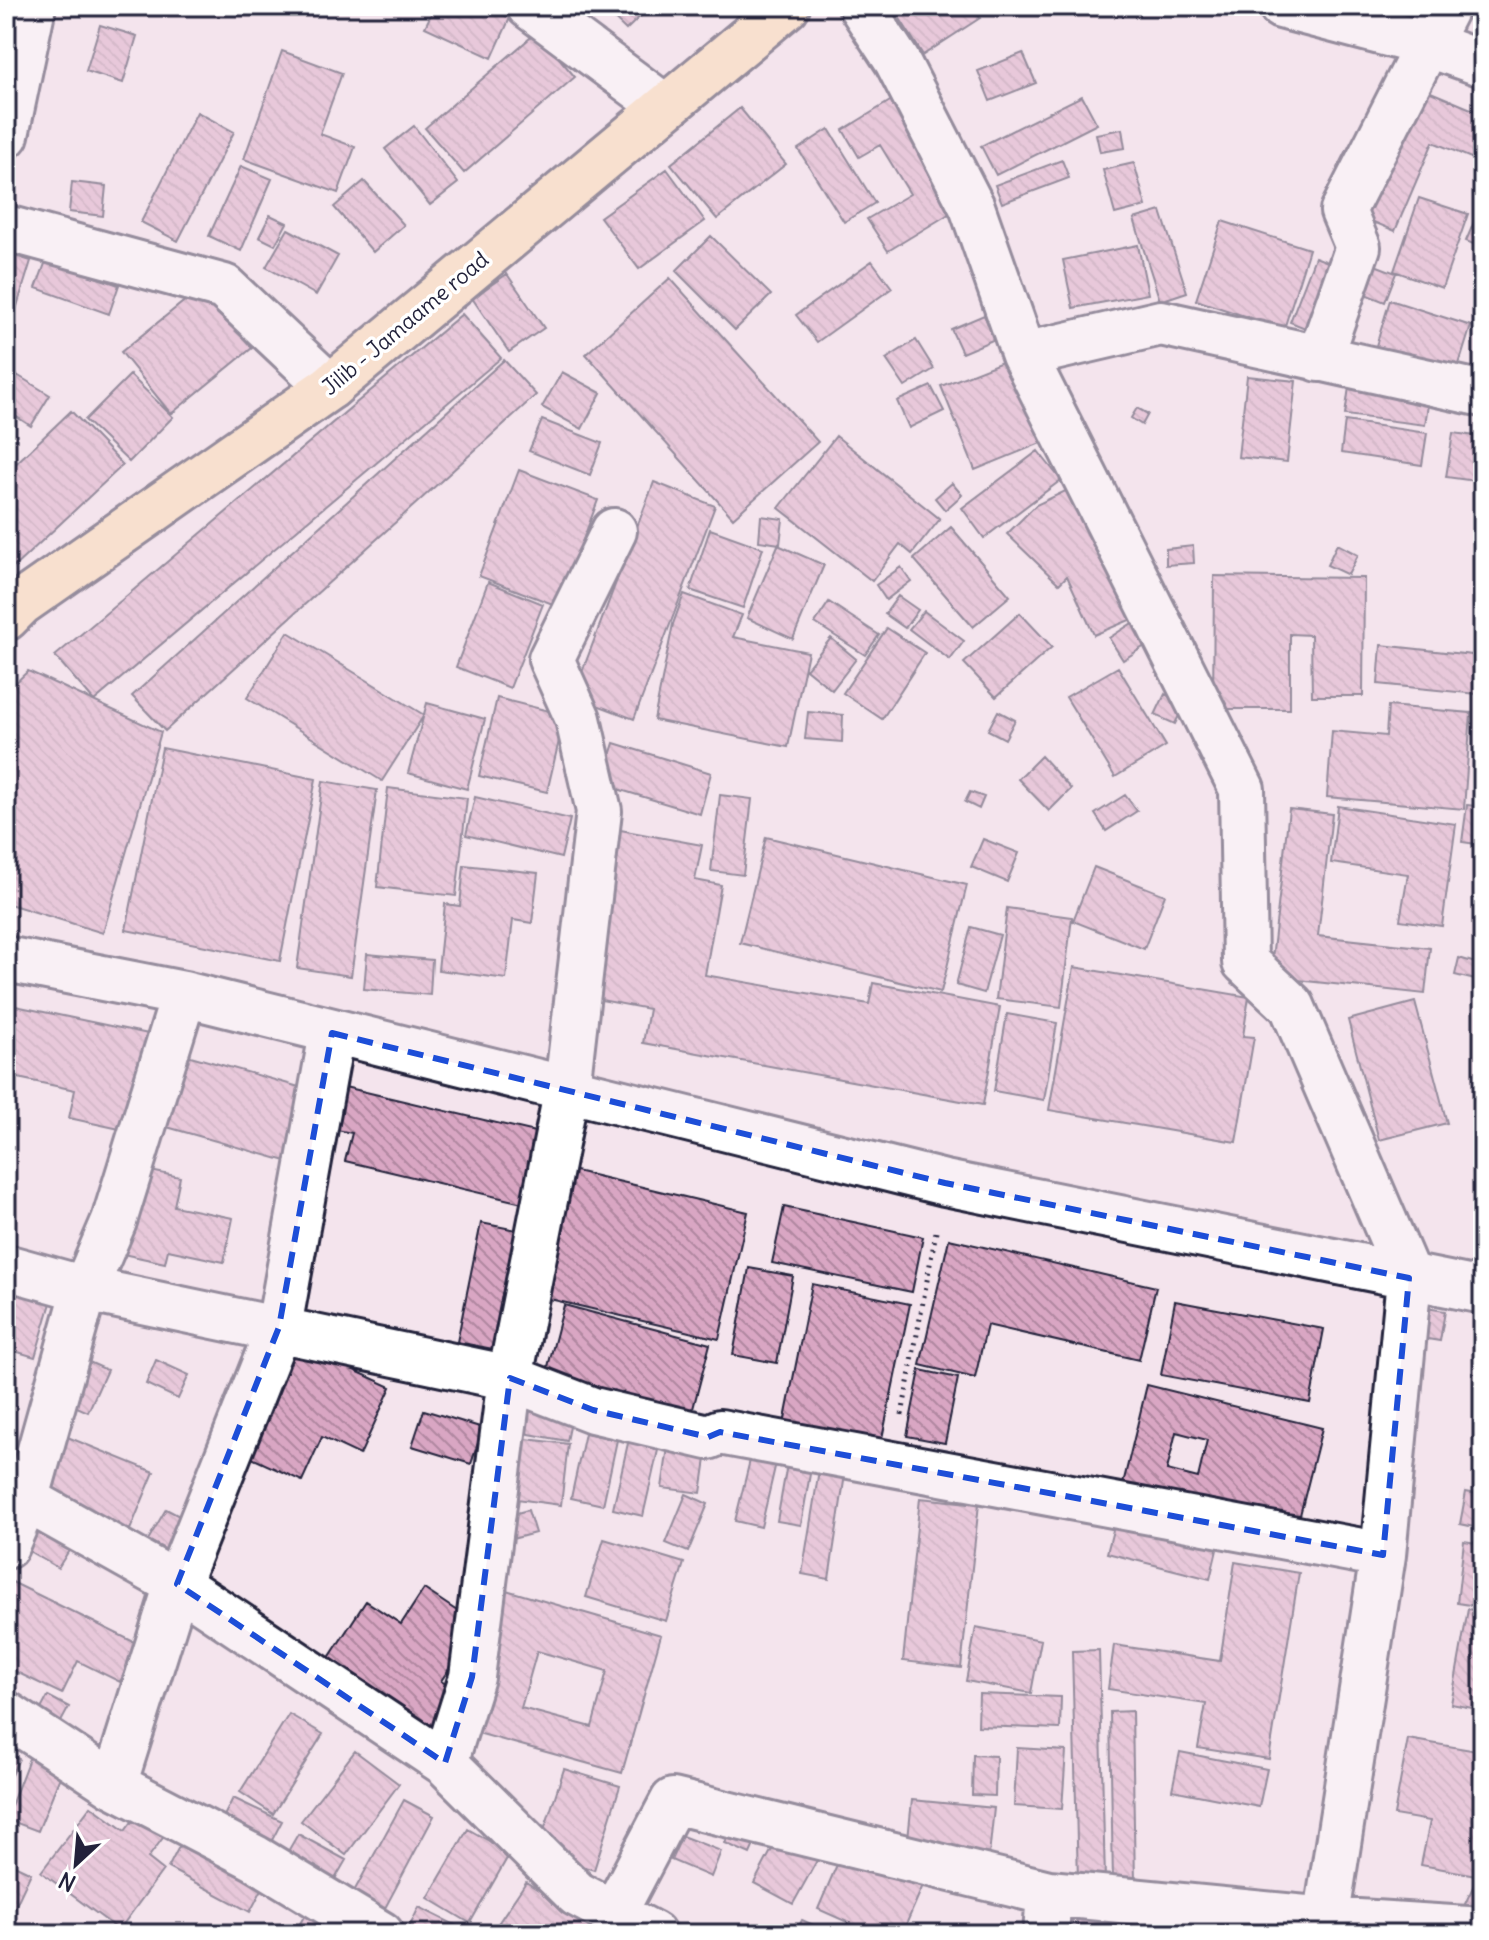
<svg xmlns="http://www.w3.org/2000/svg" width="1489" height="1940" viewBox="0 0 1489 1940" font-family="Delius,sans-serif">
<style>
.building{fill:url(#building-back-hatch);stroke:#22223b;stroke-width:2;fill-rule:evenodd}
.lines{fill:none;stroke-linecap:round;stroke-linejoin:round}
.street-casing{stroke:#22223b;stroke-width:50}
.primary-casing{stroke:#22223b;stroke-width:50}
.path{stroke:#22223b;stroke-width:5;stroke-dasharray:2 6;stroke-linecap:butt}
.street{stroke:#fff;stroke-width:44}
.primary{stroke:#fddcac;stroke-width:44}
.marked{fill:none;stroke:#1d4ed8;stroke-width:6;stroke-dasharray:16 10;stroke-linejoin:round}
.labels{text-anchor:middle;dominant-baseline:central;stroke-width:7;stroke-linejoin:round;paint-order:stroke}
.street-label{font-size:22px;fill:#22223b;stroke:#fff}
</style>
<defs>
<pattern id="building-back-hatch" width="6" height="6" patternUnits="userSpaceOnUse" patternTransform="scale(2)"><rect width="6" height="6" fill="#d9a6c3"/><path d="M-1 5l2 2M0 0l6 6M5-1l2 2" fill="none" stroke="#b087a0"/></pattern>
</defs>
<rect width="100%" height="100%" fill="#f4e4ed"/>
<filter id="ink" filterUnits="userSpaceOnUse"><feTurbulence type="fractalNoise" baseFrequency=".0125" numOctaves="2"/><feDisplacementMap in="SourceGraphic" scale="16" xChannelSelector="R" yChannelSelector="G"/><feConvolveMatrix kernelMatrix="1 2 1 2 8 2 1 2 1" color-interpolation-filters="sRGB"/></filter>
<g filter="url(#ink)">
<path class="building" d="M435,6h50l25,12 -18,40 -67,-31z
M601,6h50l-25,24z
M892,6h80l8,12 -57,37z
M100,25l37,11 -14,47 -37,-12z
M537,32l38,45 -111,96 -39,-45z
M282,51l60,22 -22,61 35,13 -17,46 -94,-34z
M1023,53l13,30 -46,18 -12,-30z
M1414,85l69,29v49l-50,-21 -38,89 -36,-15z
M1082,96l15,28 -101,51 -15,-29z
M895,98l67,108 -74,45 -21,-32 43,-25 -30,-49 -21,12 -16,-27z
M740,108l46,56 -69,55 -46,-55z
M197,112l37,20 -56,109 -37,-19z
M414,126l44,57 -28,22 -45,-56z
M829,129l46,74 -31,19 -46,-73z
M1122,129l3,19 -25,4 -4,-18z
M1062,160l7,18 -67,25 -7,-18z
M1134,163l12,43 -31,8 -12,-44z
M241,166l31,13 -31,72 -32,-15z
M667,169l38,52 -66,48 -39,-52z
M364,181l40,44 -31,27 -39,-45z
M72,182l34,4 -3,30 -34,-4z
M1419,198l49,16 -26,74 -48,-17z
M1483,201v47l-17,-7z
M1161,211l26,81 -27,9 -26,-82z
M270,215l17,8 -12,22 -16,-8z
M1222,221l87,28 -25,80 -88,-29z
M288,229l50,27 -22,39 -50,-28z
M711,236l60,59 -36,35 -59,-59z
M1138,245l10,49 -75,14 -10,-48z
M6,253l25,8 -25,81z
M1315,257l23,9 -25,65 -23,-9z
M46,261l73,24 -10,29 -73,-26z
M872,261l20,27 -75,54 -21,-27z
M1367,262l29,11 -11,29 -30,-12z
M507,274l37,54 -35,24 -37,-54z
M670,278l148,164 -85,76 -147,-164z
M202,287l50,61 -81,66 -50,-62z
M1390,300l81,26 -15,48 -81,-25z
M462,314l39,44 -407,343 -39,-45z
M984,315l11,24 -33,14 -11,-24z
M916,340l18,29 -29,18 -19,-28z
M504,360l32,35 -371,336 -33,-35z
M1007,360l34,83 -66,27 -34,-84z
M562,372l39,21 -19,36 -40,-22z
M17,375l33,20 -19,31 -25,-16v-18z
M130,375l43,42 -44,45 -44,-42z
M1247,376l49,5 -9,81 -49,-5z
M931,386l13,25 -35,17 -12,-27z
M1349,387l80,11 -4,27 -80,-10z
M1137,408l11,6 -6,11 -11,-7z
M71,411l52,54 -110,103 -7,-8v-87z
M542,420l60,23 -12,32 -61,-24z
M1345,421l82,12 -5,32 -81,-12z
M1453,433l30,4v45l-37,-5z
M836,436l104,83 -28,35 -12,-10 -28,37 -93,-73z
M1038,451l23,29 -77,58 -22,-30z
M519,470l79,30 -40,106 -79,-30z
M654,482l61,24 -81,213 -61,-23z
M952,483l10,12 -17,15 -10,-12z
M1078,485l59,132 -43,18 -27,-59 -8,8 -52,-50 29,-29z
M761,516l22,3 -3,25 -21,-3z
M951,527l59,69 -37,31 -59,-68z
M710,529l53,19 -20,60 -53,-18z
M1337,544l21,11 -10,20 -21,-10z
M778,545l46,20 -31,74 -46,-21z
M1193,546l1,17 -28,2v-16z
M901,567l10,14 -25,19 -10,-15z
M1214,576l150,2 -1,118h-51l-1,-61 -21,-1v75h-77z
M488,582l55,22 -33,84 -54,-21z
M684,594l58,21 -9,22 75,15 -20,95 -134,-27 19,-96z
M898,596l20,14 -13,18 -20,-14z
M829,602l50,33 -14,20 -50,-32z
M924,611l40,30 -14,19 -41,-31z
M1020,613l32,34 -56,50 -32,-34z
M1137,620l14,22 -28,18 -14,-22z
M887,628l38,25 -43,66 -39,-26z
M288,632l136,83 -42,66 -135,-83z
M831,638l25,21 -24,31 -26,-21z
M1381,645l100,11 -4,38 -99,-10z
M1118,667l48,79 -51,31 -49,-80z
M28,671l133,61 -58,201 -97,-30v-211z
M1165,694l19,11 -9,19 -20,-9z
M497,698l68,17 -18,77 -68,-16z
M427,703l58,16 -18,70 -59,-16z
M1388,706l83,7 -7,96 -137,-12 5,-66 54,5z
M998,711l17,9 -10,19 -17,-9z
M808,712l35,3 -1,27 -37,-3z
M1478,728h5v40h-9z
M614,743l97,30 -11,41 -99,-30z
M162,748l154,31 -36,182 -154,-31z
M1041,756l30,33 -22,22 -31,-32z
M323,781l54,9 -26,186 -54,-8z
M388,788l79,10 -11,98 -79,-9z
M970,792l14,5 -5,12 -14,-7z
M720,795l32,4 -9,76 -32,-4z
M1125,795l12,16 -31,20 -11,-17z
M475,797l95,22 -9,39 -95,-23z
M1467,805l16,2v38l-21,-3z
M1338,806l118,18 -14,102 -42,-6 8,-46 -77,-11z
M1289,809l43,5 -14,122 112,12 -5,46 -155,-17z
M615,829l87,16 -7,35 26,5 -16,90 164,29 4,-21 127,24 -17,98 -340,-62 6,-34 -64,-12z
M766,837l201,48 -26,107 -201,-49z
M983,839l36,14 -12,29 -36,-15z
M464,865l74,8 -6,50 -19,-3 -7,59 -68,-9 7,-66 15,2z
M1094,867l71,28 -21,54 -71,-28z
M1007,908l65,9 -11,90 -65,-8z
M971,927l29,8 -16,58 -28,-8z
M367,954l65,6 -2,35 -66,-6z
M1459,958l20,6 -4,16 -20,-5z
M1074,967l175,30 -6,39 11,1 -18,105 -187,-32z
M1415,1002l32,121 -68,17 -31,-120z
M6,1004l152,32 -20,97 -69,-15 6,-28 -62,-13 -7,32z
M1007,1014l50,9 -13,77 -50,-9z
M180,1053l133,38 -20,72 -133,-38z
M332,1084l216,51 -17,70 -186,-44 7,-28 -30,-6z
M1483,1141v33l-9,-3z
M136,1168l44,9 -6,29 59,12 -9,44 -56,-12 -3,13 -47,-10z
M567,1169l181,43 -29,127 -182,-43z
M784,1207l139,30 -11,55 -140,-29z
M481,1223l45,9 -23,119 -46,-9z
M949,1239l207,48 -17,73 -152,-35 -12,53 -55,-13z
M749,1268l44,8 -16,87 -44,-8z
M812,1284l98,20 -30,144 -97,-19z
M6,1290l45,13 -16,54 -24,-7 -5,20z
M1175,1301l149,28 -14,74 -149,-28z
M564,1305l146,39 -20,76 -146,-38z
M1420,1307l25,4 -5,30 -25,-4z
M295,1343l96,44 -31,68 -38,-18 -20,44 -59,-27z
M78,1357l29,13 -19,42 -29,-13z
M156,1360l33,15 -11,24 -32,-15z
M920,1370l38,8 -13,65 -38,-7z
M1147,1385l175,43 -26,103 -174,-43zM1176,1432l31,8 -9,38 -31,-8z
M518,1402l55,10 -6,29 -54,-10z
M424,1410l59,18 -12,36 -59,-18z
M631,1430l30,7 -18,79 -30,-7z
M585,1433l32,7 -14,65 -32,-7z
M65,1436l89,36 -24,58 -87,-36z
M509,1437l59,7 -7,61 -59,-8z
M754,1444l25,6 -18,77 -26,-6z
M668,1447l39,5 -6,41 -39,-5z
M789,1453l24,4 -12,68 -24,-4z
M820,1464l26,4 -17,111 -27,-5z
M1466,1492l17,3v34l-23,-5z
M686,1494l22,10 -20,48 -22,-9z
M920,1498l59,6 -18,164 -58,-7z
M166,1509l21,11 -17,32 -22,-12z
M528,1510l7,23 -34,9 -6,-23z
M35,1511l43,25 -20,32 -43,-25z
M1118,1511l102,26 -10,42 -103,-26z
M604,1539l80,24 -18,58 -80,-24z
M1464,1541l19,3v63l-26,-4z
M1235,1562l64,11 -30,186 -71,-11 8,-44 -98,-15 6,-44 106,16z
M6,1579l132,65 -18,38 -42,-21 -16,33 -56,-27z
M424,1589l54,36 -37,56 19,12 -30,45 -107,-71 43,-66 35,23z
M506,1590l155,45 -39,138 -155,-43zM537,1651l70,20 -15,56 -71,-19z
M1468,1609l15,3v98l-32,-6z
M976,1627l65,13 -10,53 -65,-12z
M1099,1650l6,229 -27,1 -6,-229z
M979,1694l82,3 -1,32 -82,-3z
M48,1696l21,11 -14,26 -21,-11z
M1132,1711l3,172h-22l-3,-171z
M289,1714l34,20 -50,80 -33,-22z
M1408,1739l75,13v85l-7,38 -55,-10 9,-44 -36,-6z
M33,1748l33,14 -28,69 -32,-12z
M1017,1748l49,3 -4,58 -48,-3z
M355,1751l44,33 -53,71 -45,-34z
M1180,1752l87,17 -8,38 -87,-17z
M6,1753l13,6 -13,26z
M973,1755l23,1 -1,40 -23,-1z
M564,1769l56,17 -26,84 -57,-18z
M233,1798l49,23 -13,25 -48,-24z
M404,1800l30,16 -51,96 -31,-17z
M912,1800l82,8 -5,48 -82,-7z
M146,1803l28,20 -26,35 15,12 -44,60 -78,-58 50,-66 34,25z
M736,1818l25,11 -11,25 -25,-11z
M468,1829l42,24 -40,70 -42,-25z
M298,1834l48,26 -18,31 -48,-26z
M780,1834l40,21 -27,49 -39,-21z
M185,1835l82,45 -17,32 -82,-44z
M682,1836l39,15 -10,26 -40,-17z
M844,1848l80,35 -22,51h-28l-56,-25z
M6,1861l25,12 -21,45 -4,-2z
M1481,1870l2,1v43l-19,-8z
M526,1882l80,52h-115z
M1079,1905l51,7 -2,22h-53z
M310,1906l43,28h-59z
M419,1907l42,21 -2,6h-53z
M802,1920l31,14h-38z"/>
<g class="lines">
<g class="street-casing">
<path id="street" d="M529,6l136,101
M861,6l36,55 75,146 52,148 218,434 3,173 47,44 117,272 -26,277 -59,379
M1281,6l149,39 53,19
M6,135l27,-129
M6,228l218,59 106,100
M1024,355l137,-32 322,71
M1319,359l39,-112 -15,-36 104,-205
M614,531l-63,128 27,60 21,92 -32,277 -57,290 -38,299 -27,86 132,131 76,40
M6,959l178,35 761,189 538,108
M6,1267l79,22 425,89 83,32 115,27 12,-5 663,123
M6,1488l171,96 268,179
M6,1546l21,-49 58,-208 29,-68 70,-227
M6,1714l108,71 141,73 126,76
M114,1785l63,-201 102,-257 53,-294
M614,1913l59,-112 376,92 278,27 156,10
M1046,1934l3,-41"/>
</g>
<g class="primary-casing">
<path id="primary" d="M6,618l15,-15 309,-216 457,-381"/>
</g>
<path class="path" d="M902,1415l34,-183"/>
<use href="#street" class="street"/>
<use href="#primary" class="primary"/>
</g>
</g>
<path d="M0 0H1489V1940H0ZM332,1033l613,150 464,95 -26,277 -663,-123 -12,5 -115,-27 -83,-32 -38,299 -27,86 -268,-179 102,-257z" fill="#f4e4ed" fill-opacity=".55" fill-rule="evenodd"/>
<path class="marked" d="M332,1033l613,150 464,95 -26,277 -663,-123 -12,5 -115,-27 -83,-32 -38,299 -27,86 -268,-179 102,-257z"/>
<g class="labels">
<g class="street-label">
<text transform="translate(405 323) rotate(-40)">Jilib - Jamaame road</text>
</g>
</g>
<rect width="1489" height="1940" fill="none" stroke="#fff" stroke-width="32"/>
<rect x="16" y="16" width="1457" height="1908" fill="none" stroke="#22223b" stroke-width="3" filter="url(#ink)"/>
<g transform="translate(76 1864) rotate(206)" stroke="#ffffff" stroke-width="6" paint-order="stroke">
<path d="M0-6L14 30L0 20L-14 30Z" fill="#22223b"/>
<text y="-12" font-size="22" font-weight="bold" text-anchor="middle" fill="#22223b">N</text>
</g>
</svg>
